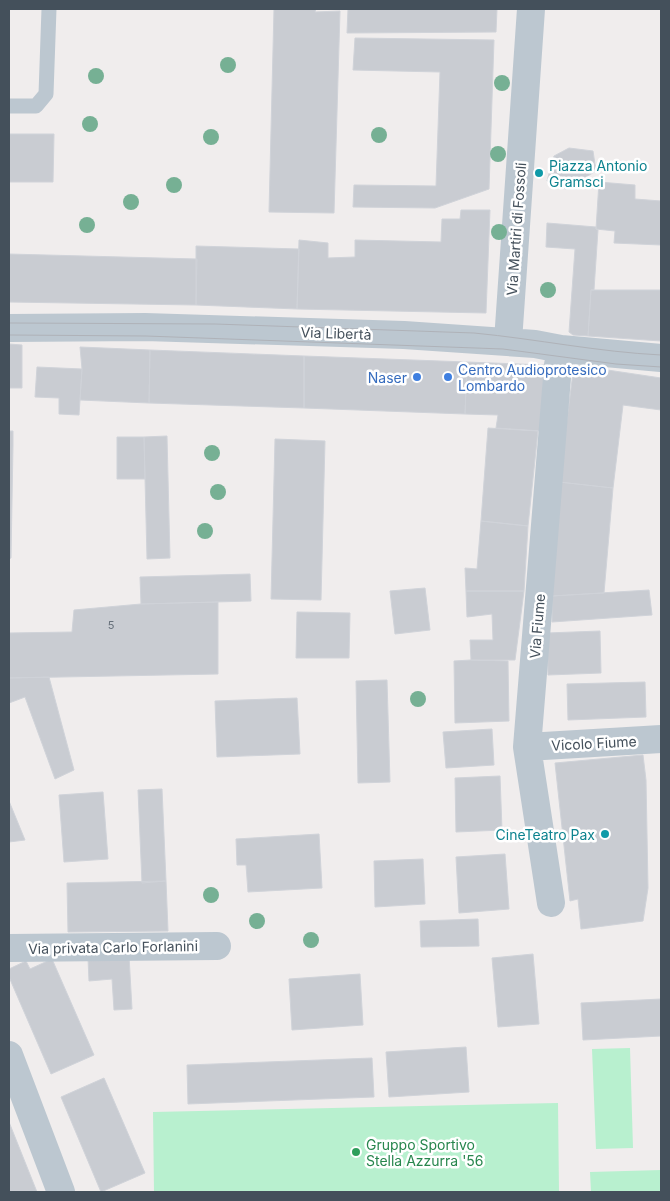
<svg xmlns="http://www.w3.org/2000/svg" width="670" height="1201" viewBox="0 0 670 1201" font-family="Inter,sans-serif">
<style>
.green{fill:#b8f0cf}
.building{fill:#c9ccd2;stroke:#d0d3d9}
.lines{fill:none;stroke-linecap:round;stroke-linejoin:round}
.lane{stroke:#bcc7d0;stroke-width:15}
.street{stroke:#bcc7d0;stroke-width:28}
.tram{stroke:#afb2b8;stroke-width:1}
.tree{fill:#76b094}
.culture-dot{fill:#0f9aa8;stroke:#fff;stroke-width:2}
.shop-dot{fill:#3f7fe0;stroke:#fff;stroke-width:2}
.leisure-dot{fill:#2e9e5b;stroke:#fff;stroke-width:2}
.labels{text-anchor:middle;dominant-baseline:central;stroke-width:5;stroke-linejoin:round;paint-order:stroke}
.number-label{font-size:11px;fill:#656f79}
.culture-label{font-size:14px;fill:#0d838f;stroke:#fff;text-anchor:start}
.street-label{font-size:14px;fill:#44505b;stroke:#fff}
.shop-label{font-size:14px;fill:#366cbe;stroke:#fff;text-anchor:start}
.leisure-label{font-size:14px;fill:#27864d;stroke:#fff;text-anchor:start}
</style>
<rect width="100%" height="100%" fill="#f0eded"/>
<path class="green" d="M630,1048l3,100 -37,1 -4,-100z
M558,1103l1,89h-405l-1,-80z
M661,1170v22h-70l-1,-20z"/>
<path class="building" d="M274,9h42l-1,3 25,-1 -6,202 -65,-1z
M348,9h149l-1,23 -149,1z
M355,38l139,2 -5,149 -54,19 -82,-1 1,-22 82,1 4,-114 -87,-2z
M9,134h45l-1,48h-44z
M569,148l24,3 3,20 -30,18 -19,-8 7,-25z
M599,182l36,3v14l26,2v44l-47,-2 1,-12 -19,-2z
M461,210h29l-4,103 -189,-4 2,-69 29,3v15l27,-1v-17l86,2 1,-23h18z
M547,223l49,4v2l2,1 -4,60h-3l-3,46 -15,-1 -4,-3 6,-83 -29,-2z
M196,246l103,3 -2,60 -101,-4z
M9,254l188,5 -1,46 -187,-3z
M591,290h70v51l-73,-5z
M9,344l13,1v43h-13z
M80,347l70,3 -1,53 -69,-3 2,-31z
M150,350l154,6v52l-155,-5z
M304,356l163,6 -2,52 -161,-6z
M467,362l77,3 -3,66 -45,-3 2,-13 -33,-1z
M574,365l87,13v32l-38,-5 -10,83 -54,-6z
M37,367l45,2 -3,46 -20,-1v-16l-24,-1z
M488,428l50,3 -10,95 -47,-5z
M9,431h4v14l-2,113 -2,1z
M167,436l3,122 -23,1 -3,-122z
M117,437h27l1,42h-28z
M275,439l50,2 -4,159 -50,-1z
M559,482l54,6 -9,105 -52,3z
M481,521l47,5 -4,65h-58l-1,-23 12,1z
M250,574l1,27 -110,3 -1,-27z
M425,588l5,42 -35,4 -5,-43z
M649,590l3,25 -100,7v-26z
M466,591h58l-9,69h-44l-1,-20h23l-1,-26 -25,3z
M218,602v72l-209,4v-45l63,-1 2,-22 67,-6z
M297,612l53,1 -1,45h-53z
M600,631l1,42 -53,2 -1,-42z
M471,660l37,1 1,60 -54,2 -1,-62z
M49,677l25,93 -19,9 -30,-82 -16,6v-25z
M387,680l3,102 -32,1 -2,-102z
M645,682l1,35 -78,3 -1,-36z
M297,698l3,56 -83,3 -2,-56z
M492,729l2,36 -48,3 -3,-36z
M643,755l3,25 2,108 -5,33 -62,8 -3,-30 -8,2 -15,-138z
M500,776l2,54 -46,2 -1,-54z
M162,789l4,92 -24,2 -4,-93z
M103,792l5,67 -44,3 -5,-67z
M9,801l16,39 -16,2z
M319,834l3,54 -74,4 -2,-27h-9l-1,-26z
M505,854l4,55 -50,4 -3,-56z
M423,859l2,45 -50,3 -1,-46z
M166,881l2,50 -100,1 -1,-49z
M478,919l1,27 -58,1 -1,-26z
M533,954l6,70 -41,3 -6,-69z
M129,956l3,53 -18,1 -2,-31 -23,2 -1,-23z
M52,959l42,96 -43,19 -42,-97v-8l17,-8 4,8z
M360,974l3,51 -71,5 -3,-51z
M661,999v37l-78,4 -2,-37z
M466,1047l3,45 -80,5 -3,-45z
M372,1058l2,39 -186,7 -1,-39z
M104,1078l41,95 -44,19 -40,-95z
M9,1122l28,70h-28z"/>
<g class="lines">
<path class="lane" d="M9,106h27l10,-12 3,-85"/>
<path class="street" d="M9,328l136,-1 259,8 131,9 26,5 100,9
M508,341l23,-332
M527,747l134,-8
M551,903l-24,-156 31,-382 3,-16
M9,948l208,-2
M9,1055l52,137"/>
<path class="tram" d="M9,323l206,1 259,9c63,6 124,19 187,22
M9,335l137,1 357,13 113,15 45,3"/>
</g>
<g class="tree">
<circle cx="228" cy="65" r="8"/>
<circle cx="96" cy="76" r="8"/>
<circle cx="502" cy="83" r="8"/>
<circle cx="90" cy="124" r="8"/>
<circle cx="379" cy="135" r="8"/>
<circle cx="211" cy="137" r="8"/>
<circle cx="498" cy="154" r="8"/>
<circle cx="174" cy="185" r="8"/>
<circle cx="131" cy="202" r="8"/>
<circle cx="87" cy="225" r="8"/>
<circle cx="499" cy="232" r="8"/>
<circle cx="548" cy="290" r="8"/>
<circle cx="212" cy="453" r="8"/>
<circle cx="218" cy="492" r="8"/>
<circle cx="205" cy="531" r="8"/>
<circle cx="418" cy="699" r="8"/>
<circle cx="211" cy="895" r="8"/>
<circle cx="257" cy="921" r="8"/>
<circle cx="311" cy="940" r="8"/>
</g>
<g class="culture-dot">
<circle cx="539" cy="173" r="5"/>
<circle cx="605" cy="834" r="5"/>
</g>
<g class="shop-dot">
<circle cx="417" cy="377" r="5"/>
<circle cx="448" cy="377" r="5"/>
</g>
<circle class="leisure-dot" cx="356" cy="1152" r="5"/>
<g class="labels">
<g class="number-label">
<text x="111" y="625">5</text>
</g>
<g class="culture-label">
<text x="549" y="165">Piazza Antonio<tspan x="549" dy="16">Gramsci</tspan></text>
<text x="595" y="834" text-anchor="end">CineTeatro Pax</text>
</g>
<g class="street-label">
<text transform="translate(516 229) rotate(-86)">Via Martiri di Fossoli</text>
<text transform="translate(336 333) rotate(2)">Via Libertà</text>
<text transform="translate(537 626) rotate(-85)">Via Fiume</text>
<text transform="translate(594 743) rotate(-3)">Vicolo Fiume</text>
<text transform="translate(113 947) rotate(-1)">Via privata Carlo Forlanini</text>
</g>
<g class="shop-label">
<text x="458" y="369">Centro Audioprotesico<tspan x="458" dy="16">Lombardo</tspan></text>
<text x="407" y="377" text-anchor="end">Naser</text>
</g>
<g class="leisure-label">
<text x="366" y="1144">Gruppo Sportivo<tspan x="366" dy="16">Stella Azzurra '56</tspan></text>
</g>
</g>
<rect width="670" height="1201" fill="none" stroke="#44505b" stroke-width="20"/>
</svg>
